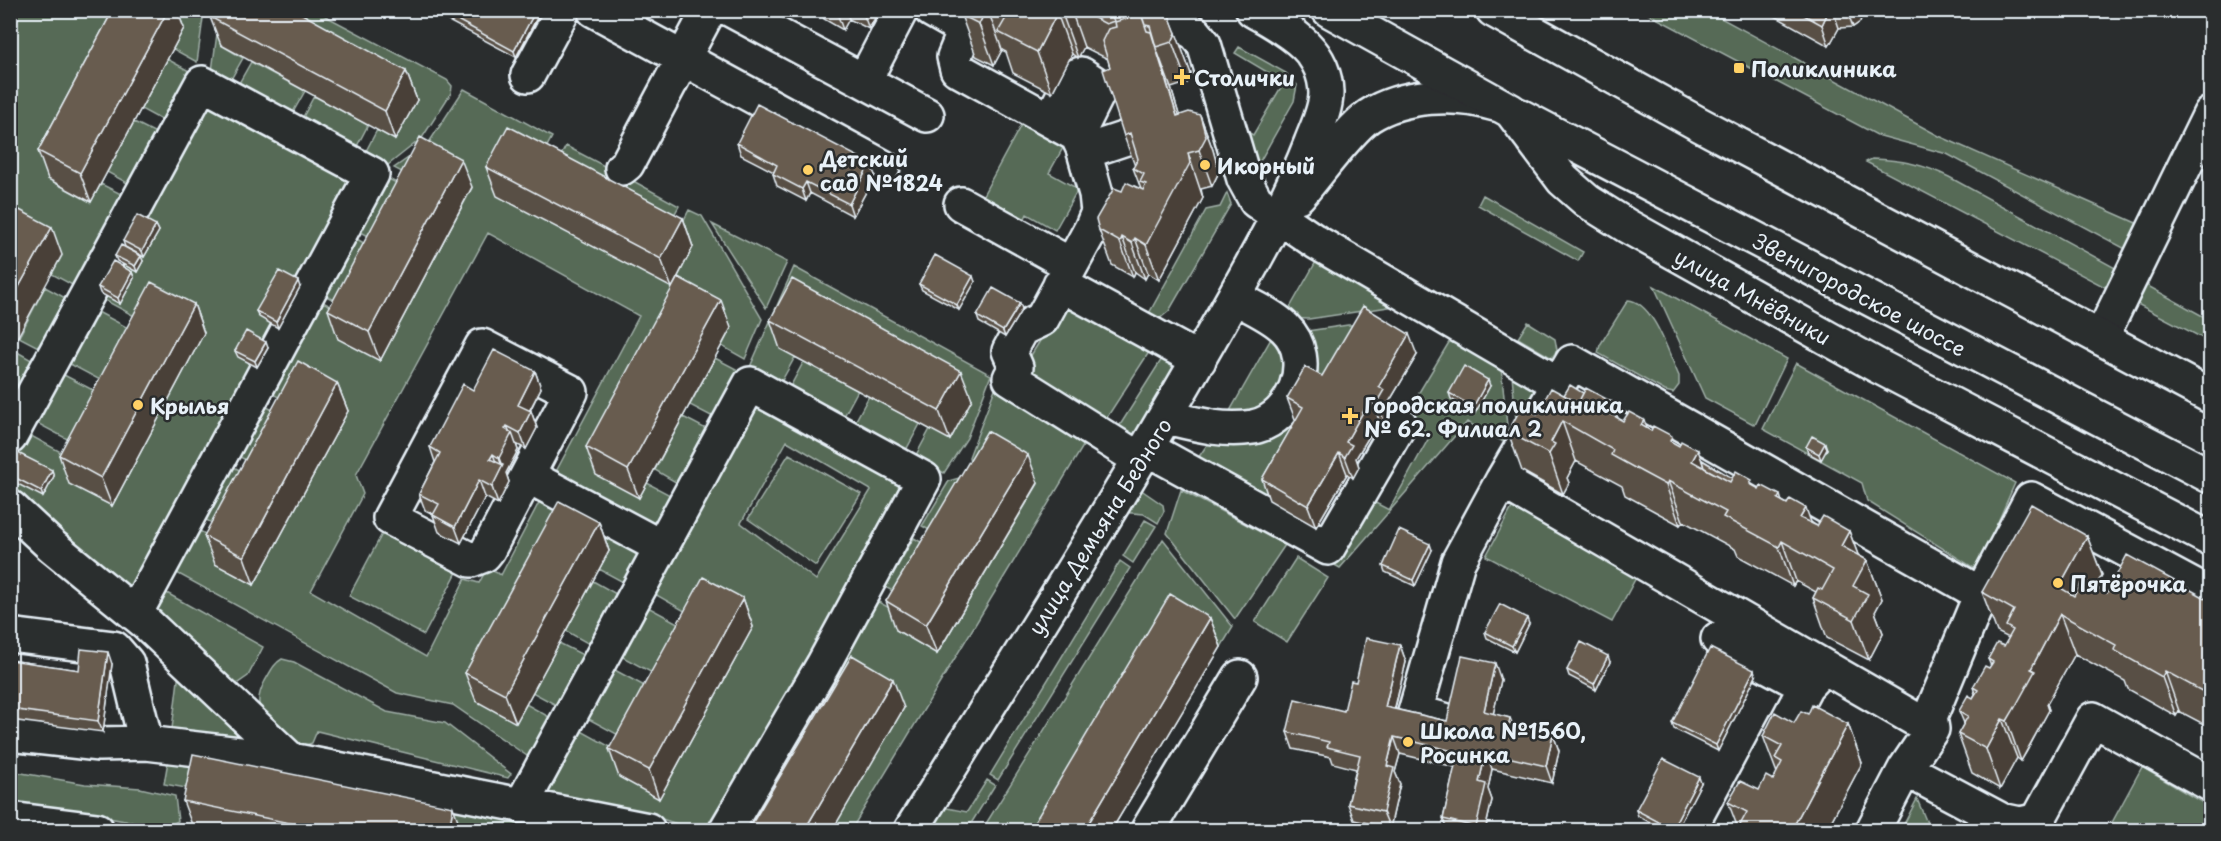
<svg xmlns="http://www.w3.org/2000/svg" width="2221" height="841" viewBox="0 0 2221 841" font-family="'Playpen Sans',sans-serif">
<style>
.green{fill:#566a56;stroke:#9faea7;stroke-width:1.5;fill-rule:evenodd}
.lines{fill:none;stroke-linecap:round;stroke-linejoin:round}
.minor-casing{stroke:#e8f1f8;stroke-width:38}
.major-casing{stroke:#e8f1f8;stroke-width:38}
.minor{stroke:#2a2d2e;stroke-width:33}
.major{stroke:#2a2d2e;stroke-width:33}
.wall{fill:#594f44;stroke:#e8f1f8;stroke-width:1.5}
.shaded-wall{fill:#494037;stroke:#e8f1f8;stroke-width:1.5}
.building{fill:#685c4f;stroke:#e8f1f8;stroke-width:1.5}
.poi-dot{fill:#ffd166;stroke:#2a2d2e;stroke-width:2}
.labels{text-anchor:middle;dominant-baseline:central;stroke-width:5;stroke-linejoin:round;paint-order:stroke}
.poi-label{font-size:21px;font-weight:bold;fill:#e8f1f8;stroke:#2a2d2e;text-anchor:start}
.street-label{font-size:21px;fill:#e8f1f8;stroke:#2a2d2e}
</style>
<rect width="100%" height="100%" fill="#2a2d2e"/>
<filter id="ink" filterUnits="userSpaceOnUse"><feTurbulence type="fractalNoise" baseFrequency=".0167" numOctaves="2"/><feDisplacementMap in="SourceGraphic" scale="12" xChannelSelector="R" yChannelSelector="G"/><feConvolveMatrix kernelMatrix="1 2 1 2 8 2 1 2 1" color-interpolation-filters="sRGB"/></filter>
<g filter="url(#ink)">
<path class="green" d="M10,11h129l-91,168 42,23 11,-18 24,12 -49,91 -24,-13 10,-18 -51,-5z
M151,11h53l-7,51 -24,-13 10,-21z
M220,11l1,34 22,13 -13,23 -18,-10z
M252,11h64l131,69 5,6 -1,7 -29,45 -34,27 -3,-1 -20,-11 12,-23 18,10z
M1643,11h65l231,125 204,90 -12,26 -184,-98 -70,-19z
M1239,47l47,26 11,12 -3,16 -43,76 -16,-52 18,10 31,-53 -49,-29z
M167,59l24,13 -26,50 -24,-13z
M251,62l54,29 -13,23 -54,-29z
M464,89l88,48 -15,28 138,72 14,-27 13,6 60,103 -17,40 -23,-13 9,-18 -84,155 25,13 -21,39 -100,-54 88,-165 -151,-83 -132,242 7,19 -52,97 115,66 39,-78 14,4 8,-15 14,7 44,-84 100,54 -20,38 -26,-14 10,-18 -94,172 11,-19 25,14 -21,40 -77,-53 -56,-12 -222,-121 23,-42 27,15 -10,19 39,21 45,-177 -28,-15 50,-92 29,15 30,44 92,-172 -51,-6 -27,-14 34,-24z
M314,96l54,29 -12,23 -54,-29z
M204,99l151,80 -215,407 -14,4 -115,-96 -1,-38 14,-24 57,31 -11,21 42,22 41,-180 -56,-30z
M134,122l24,12 -27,51 -24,-13z
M1022,123l42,23 -15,27 29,16 -23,41 -28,-16 -3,6 -42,-23z
M566,146l46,24 -14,27 -46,-25z
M1872,159c29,1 51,5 77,18l261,143v22l-344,-180z
M626,177l53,29 -14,25 -53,-27z
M387,178l28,15 -28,53 -28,-15z
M1227,193l4,11 -62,107 -10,8 -12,-2 59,-107 14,-3z
M1483,195l100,57 -5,9 -100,-56z
M712,224l75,38 -21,46z
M355,238l28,16 -30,56 -29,-15z
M1317,260l78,46 -86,13 -25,-1z
M794,267l197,108 -24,63 -23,35 -29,-16 15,-28 -135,-72 -15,27 -30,-17z
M1654,286l133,73 -32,66 -50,-27z
M45,287l24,13 -27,49 -23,-12z
M1628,300c26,2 41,55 51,76v9l-6,8 -8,-2 -67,-38 2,-8z
M1064,302l89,44 -51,79 -74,-46 -3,-14z
M96,311l51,27 -28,52 -51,-27z
M1528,322l27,17 2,11 -5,8 -34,-20z
M1348,325h5l-26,64 -18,-11 -8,-46z
M1276,330l14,33 -21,46 -43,9z
M1451,339l50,29 8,77 -42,-23 -127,146 -156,-86 148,78 36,-61 21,11 42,-76 -28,-15z
M12,349l23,13 -24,47 -1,-58z
M1165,354l13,15 -40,69 -23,-5z
M715,358l25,13 -25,47 -25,-13z
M804,361l54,29 -15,28 -54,-29z
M1796,363l219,120 -38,87 -110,-69 -5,-18 -99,-54z
M62,374l52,27 -26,49 -53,-28z
M1512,375l27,16 -22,40z
M996,386l92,52 -237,392h-19l72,-122 -52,-8 -25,-14 48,-86 29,16 -8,14 41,24 101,-170 -66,-13 -3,-14z
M869,396l51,28 -15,28 -51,-28z
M752,401l155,78 -192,351h-20l-36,-12 -108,-22 -5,-3 32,-64 52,29 74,-136 -51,-29zM787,441l84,49 -55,90 -75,-57z
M265,406l27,14 -27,50 -27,-14z
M683,417l25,13 -29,54 -24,-14z
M1287,422l15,9 -41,70 -67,-37 17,-25z
M789,454l72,40 -45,72 -68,-47z
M232,466l28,15 -28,52 -28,-14z
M959,478l-10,63 -27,-15 27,-45z
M1137,487l26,18 1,6 -6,12 -14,-9 -23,-2z
M1181,490l104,55 -50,74 -68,-86z
M1513,506l126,66 -27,50 -126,-66z
M1145,520l11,6 -23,37 -10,-7z
M382,534l75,38 -33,63 -75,-39z
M914,538l27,16 -28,48 -28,-15z
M1163,539l70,88 -12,20 -40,-24 -124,207h-75z
M1296,558l32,20 -41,64 -32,-20z
M1120,561l10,7 -132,212 -8,-5z
M593,581l25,14 -27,50 -25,-14z
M165,592l98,55 -15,29 -13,9 -82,-72z
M646,606l52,28 -27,49 -52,-28z
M559,643l26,13 -27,50 -26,-14z
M282,659l12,3 93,50 58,11 66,51 -3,4 -191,-47 -5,12 -14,5c-24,-22 -52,-33 -33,-67 5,-8 8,-17 17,-22z
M611,668l52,28 -26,49 -52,-28z
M179,672l79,69 -87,-4z
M168,761l72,8 -38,22 -38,-7z
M2142,767l68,40v23h-102z
M10,771l75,13 55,4 35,8 3,25 -14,7 -56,-10 -1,8 -96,-12z
M987,780l8,5 -28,45h-29l-5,-3 9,-20 25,5z
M1917,799l13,31h-29z
M442,805l64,13 38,12h-105z"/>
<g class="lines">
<g class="minor-casing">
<path id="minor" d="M594,10l289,157
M731,10l133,71 37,-71
M931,10l21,12 9,9v9l-7,17 3,12 120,66 6,13 13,46 2,18 -7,17 -49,90 -21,10 -12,22 7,16 -6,11 129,81
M1153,10l42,23 9,11 40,135 12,22 60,41 243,142
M528,75l35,-65
M864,81l63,34
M1051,119l22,-42 8,-3 18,12v5l-22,44
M1084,152l42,-14
M622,168l5,-4 82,-154
M1298,196c18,-20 51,-67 71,-80 34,-22 88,-24 126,-12
M961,204l110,61
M1060,284l139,76
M2101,338l109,-224
M482,346l89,46 -83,158 -4,5 -13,5 -81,-42z
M1166,417c29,7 57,15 87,10 41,-8 64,-68 32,-99 -13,-13 -34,-22 -51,-31
M10,437l192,-354 170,91 -237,440
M1146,448l182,100 72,-124
M528,476l133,71
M10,507l42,39 93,76 146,138 357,70
M10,635l104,13 13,15 19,80
M1718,639l88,47
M1444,720l-29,-8 43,-150 44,-81
M1932,729l-430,-248 70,-119 409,232
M10,734l89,10 47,-1 145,17
M1905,769l96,51 19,4 18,-4 55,-101 117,65
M521,806l229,-422 174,95 -101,186 -97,165
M10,819l87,11
M911,830c110,-176 222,-353 324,-535 28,-50 55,-98 76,-152 6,-16 15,-33 15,-50 -1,-45 -39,-63 -73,-83
M1148,830l92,-153
M1729,830l77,-144 18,-19
M1873,830l32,-61 27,-40 -2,-12 51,-123 50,-95 179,96"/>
</g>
<g class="major-casing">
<path id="major" d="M1329,10l182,101 52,69 24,21 40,25 249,139 334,174
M1493,10l204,113 513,273
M1518,115l692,361"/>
</g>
<use href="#minor" class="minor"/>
<use href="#major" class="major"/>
</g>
<path class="wall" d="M113,10h64l7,18 -93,174 -43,-23 -10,-28z
M439,10h102l-25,47 -75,-40z
M820,10h59l-10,19 -20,-10 -6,11 -19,-11z
M963,10h204l24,64 -4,9 -16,5 8,27h21l13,35 6,22 -7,14 -11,3 2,9 -44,82 -11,-7 -3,6 -10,-7 -2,5 -21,-12 -13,-35 23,-39 19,-2 -8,-21 2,-2 -11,-30 -14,-69 -2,-8 -24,-12 -6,11 -6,-4 -20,39 -39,-20 -7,-21 -4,-2 -8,15 -18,-9 -15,-41z
M1764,10h99l-3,12 -7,5 -14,1 -10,18z
M210,17l196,54 11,29 -22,40 -174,-95z
M737,143l138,32 -22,41 -43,-23 -4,8 -29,-15 -4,-12 1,-2 -33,-17z
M486,167l197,51 10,29 -21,41 -175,-92z
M472,187l-92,174 -42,-22 -10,-29z
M156,225l3,6 -15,26 -19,-10 -2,-6z
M115,256l28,5 -6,11 -20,-11z
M132,272l2,6 -14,26 -20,-11 -2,-6z
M975,282l-16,28 -37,-20 -3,-6z
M300,287l-22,41 -19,-11 -3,-6z
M194,304l10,29 -92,173 -43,-22 -10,-29z
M1022,309l-17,28 -26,-15 -2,-6z
M770,320l202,79 -22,41 -170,-91z
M731,328l-92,170 -43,-23 -10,-28z
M268,348l-11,19 -19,-10 -3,-6z
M1417,355l-28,47 3,9 -7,12 -6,-3 -23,38 3,9 -6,11 -6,-4 -31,53 -47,-27 -7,-21 34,-59 -1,-1 -8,-21 35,-22z
M535,371l6,17 -11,23h1l6,17 -11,21 -10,-5 2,6 -12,23 3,9 -11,22 -13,-7 -24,46 -22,-11 -6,-17v-1l-8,-4 -6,-16 16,-32 -5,-15 43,-57z
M337,383l11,28 -94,174 -39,-21 -11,-28z
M1490,386l-15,27 -24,-14 -2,-6z
M1564,395l59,26 24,8 28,15 27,16 30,18 27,11 21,6 2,7 35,24 32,5 9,24 9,5 15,39 -7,13 8,21 -14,27 -42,-22 -14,-40 3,-6 -20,-11 -3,5 -55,-30 -3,-7 -52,-28 -3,4 -24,-13 -31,-17 -3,-9 -46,-25 -9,17 2,5 -6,11 -41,-23 -14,-39 29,-18z
M1806,447l21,2 -6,11 -13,-7z
M10,458l44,18 -11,21 -33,-17z
M1038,483l-101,171 -41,-24 -10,-29z
M599,522l10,29 -93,172 -40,-22 -11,-28z
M2087,536l15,39 -7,12 12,6 104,8v127l-32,-17 -3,5 -48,-27 -3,-8 -50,-27 -28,50 2,6 -22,41 -6,10 -4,-3 -17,31 -28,-16 -14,-39 6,-11 -5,-12 14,-13 2,-4 -2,-7 18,-21 -3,-7 16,-13 5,-8 -12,-6 -15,-40z
M1432,550l-17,36 -30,-14 -2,-6z
M743,598l10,29 -94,172 -40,-22 -10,-28z
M1210,618l11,29 -110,184h-75l-2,-8z
M1529,624l-14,28 -28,-14 -2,-6z
M1400,645l6,17 -11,47 52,12 54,-41 -8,34 17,4 3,7 40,9 6,17 -7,32 -60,-14 -4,20 4,11 -7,31h-38l-4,-12 12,-52 -55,-13 -5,18 5,12 -10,44 -36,-8 -6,-16 8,-35 -23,-6 -2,-6 -38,-8 -6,-17 57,-21 12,-29z
M10,660l69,10 33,-6 -9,68 -93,-12z
M1610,662l-14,28 -27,-14 -2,-6z
M1756,676l-38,75 -44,-22 -2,-6z
M1808,714l40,10 14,39 -36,68h-87l-11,-29 31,-12 14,-10 4,-7 -14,-37 31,-13z
M1701,783l-25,48h-10l-28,-15 -2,-6z
M183,801l266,30h-251l-4,-1z"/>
<path class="shaded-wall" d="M168,10h9l7,18 -93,174 -11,-29z
M536,10h5l-25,47 -2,-6z
M836,10h10l3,9 -6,11z
M862,10h17l-10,19z
M986,10h2l14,40 -8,15 -15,-41z
M1066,10h5l13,37 -6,11 -15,-42z
M1829,10h4l6,18 -10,18 -7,-21z
M1847,10h16l-3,12 -7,5z
M1057,13l15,41 -20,39 -15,-41z
M1176,33l15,41 -4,9 -15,-41z
M1158,53l13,35 19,63 -13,-35z
M406,71l11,29 -22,40 -10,-29z
M1200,115l13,35 6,22 -7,14 -13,-36z
M1188,153l15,45 -44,82 -13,-35z
M461,159l11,28 -92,174 -11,-29z
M870,163l5,12 -22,41 -4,-12z
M806,182l4,11 -4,8 -4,-12z
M683,218l10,29 -21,41 -11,-29z
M156,225l3,6 -15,26 -2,-6z
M52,227l10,28 -52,96v-48z
M1122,237l13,35 -2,5 -13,-35z
M1135,238l13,35 -3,6 -13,-36z
M141,256l2,5 -6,11 -2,-6z
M132,272l2,6 -14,26 -2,-6z
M973,276l2,6 -16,28 -2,-5z
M298,281l2,6 -22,41 -2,-6z
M721,300l10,28 -92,170 -11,-28z
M1020,303l2,6 -17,28 -2,-6z
M194,304l10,29 -92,173 -11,-28z
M1409,334l8,21 -28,47 3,9 -7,12 -8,-21 2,-16z
M266,342l2,6 -11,19 -2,-6z
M535,371l6,17 -17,33 -6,-16z
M961,371l11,28 -22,41 -11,-29z
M1488,380l2,6 -15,27 -2,-6z
M337,383l11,28 -94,174 -10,-28z
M1371,398l8,22 -23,38 3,9 -6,11 -8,-21 1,-15z
M1612,402l15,40 -33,-3z
M531,411l6,17 -11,21 -6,-16z
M1644,420l15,40 -18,-35z
M1562,421l14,40 -9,17 2,5 -6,11 -14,-40 2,-12z
M507,426l4,9 1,-2 6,17 -12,23 3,9 -11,22 -6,-17 10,-21 -3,-8 6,-29z
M1825,443l2,6 -6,11 -2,-6z
M1698,450l14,39 -20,-28z
M1339,453l8,21 -31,53 -8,-21z
M493,454l6,17 -9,-12z
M1028,455l10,28 -101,171 -11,-29z
M52,470l2,6 -11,21 -2,-6z
M479,480l6,17 -24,46 -6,-16z
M1668,481l15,40 -3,4 -14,-40z
M1806,508l14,40 -20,-30z
M599,522l10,29 -93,172 -11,-29z
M1849,531l14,37 4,-8 15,39 -7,13 8,21 -14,27 -15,-40 -1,-34 -12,-40z
M2087,536l15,39 -26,47 -17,-35z
M1782,541l14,40 -3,5 -14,-39z
M1430,544l2,6 -17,36 -2,-6z
M743,598l10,29 -94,172 -10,-29z
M2060,614l15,40 -28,50 2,6 -28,51 -14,-40 24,-52z
M1210,618l11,29 -110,184h-27z
M1527,618l2,6 -14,28 -3,-6z
M1400,645l6,17 -15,61 -6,-16z
M108,652l4,12 -9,68 -5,-11z
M1608,656l2,6 -14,28 -2,-6z
M1495,663l6,17 -11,48 -6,-17z
M1754,670l2,6 -38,75 -2,-6z
M2165,671l14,40 -3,5 -14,-39z
M893,679l11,29 -72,123h-28z
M2002,719l15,39 -17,31 -14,-40z
M1848,724l14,39 -36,68h-35z
M1553,734l6,17 -7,32 -6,-17z
M1394,737l6,17 -5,18 5,12 -10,44 -7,-16 4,-46z
M1486,752l6,17 -4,20 4,11 -7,31h-8l-1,-4 3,-45z
M1699,777l2,6 -25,48h-4v-2z
M453,807l9,24h-13z"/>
<path class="building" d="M113,10h55l-88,163 -42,-22z
M214,10h81l111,61 -21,40 -175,-94z
M439,10h97l-22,41z
M963,10h23l-7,14 -18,-9z
M991,10h75l-3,6 -6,-3 -20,39 -39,-20 8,-14z
M1079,10h52l-19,6 2,5 -8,3z
M1140,10h27l9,23 -4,9 -16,5 -6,-21 -5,-1z
M1795,10h34l-7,15z
M1141,14l6,17 4,1 26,84 12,-4 11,3 6,22 -7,13 -11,3 2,10 -44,82 -11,-7 -3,5 -10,-6 -2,5 -21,-12 -3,-11 18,-31 8,3 4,-9 17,8 3,-6 -6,-2 4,-8 -11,-6 5,-9 -8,-26 -6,3 -21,-66 7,-3 -8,-26 6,-12 8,-2 -1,-5z
M757,104l113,59 -21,41 -43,-22 -4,7 -29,-15 4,-9 -40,-22z
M508,126l175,92 -22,41 -175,-92z
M420,137l41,22 -92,173 -41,-22z
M10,205l42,22 -42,76z
M137,215l19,10 -14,26 -19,-10z
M121,245l20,11 -6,10 -20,-10z
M935,255l38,21 -16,29 -38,-21z
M113,261l19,11 -14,26 -20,-11z
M279,271l19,10 -22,41 -20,-11z
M678,277l43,23 -93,170 -42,-23z
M792,279l169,92 -22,40 -169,-91z
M151,282l43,22 -93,174 -42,-23z
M993,288l27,15 -17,28 -26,-15z
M1363,306l46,28 -30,52 5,4 -7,12 -6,-4 -25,44 6,3 -7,12 -6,-4 -31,53 -46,-27 41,-72 -16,-9 18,-31 17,9z
M246,331l20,11 -11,19 -20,-10z
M494,350l41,21 -17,34 13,6 -11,22 -13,-7 -2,3 7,4 -13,25 -6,-4 -3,5 13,6 -11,22 -13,-7 -24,47 -22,-12 6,-11 -20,-10 21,-41 -10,-6 33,-63 10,6z
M298,361l39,22 -93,174 -40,-21z
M1464,366l24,14 -15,27 -24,-14z
M1570,385l13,8 -5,10 -14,-8z
M1551,388l27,15 8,-15 26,14 -5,10 16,9 6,-9 15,8 -3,5 10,6 2,-5 19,10 -2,5 9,5 2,-5 17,9 -6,11 38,21 6,-11 16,9 -2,4 9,5 2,-4 19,10 -2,4 9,5 3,-5 16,9 -6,10 17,8 6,-10 26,15 -8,15 26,14 -14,26 15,8 -14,26 -41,-22 5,-10 4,2 11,-20 -51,-29 -3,6 -56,-30 3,-5 -58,-31 -2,4 -24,-13 -31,-17 2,-5 -51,-29 -11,21 4,2 -6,10 -41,-22 14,-26 15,8z
M987,431l41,24 -102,170 -40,-24z
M1812,436l13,7 -6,11 -13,-7z
M14,451l38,19 -11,21 -31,-16v-17z
M1702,460l30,18 -2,4 -26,-14z
M559,501l40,21 -94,172 -40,-21z
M2031,504l56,32 -28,51 15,9 9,-16 24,13 20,-38 84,46v95l-46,-25 -3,6 -48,-27 2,-5 -56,-31 -29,55 4,2 -22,40 -6,10 -5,-2 -16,30 -28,-15 10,-18 -9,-5 9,-16 5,3 5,-8 -5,-3 12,-21 4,2 4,-6 -5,-3 9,-16 7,3 9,-16 -7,-4 8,-16 -32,-18z
M1399,530l31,14 -17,36 -30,-14z
M703,577l40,21 -94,172 -40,-21z
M1170,594l40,24 -126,213h-38l-12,-8z
M1500,604l27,14 -15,28 -27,-14z
M1366,638l34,7 -15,62 62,14 15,-65 33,7 -11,48 26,7 -1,6 44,10 -7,32 -60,-14 -7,30 7,2 -10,43 -33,-8 15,-67 -64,-15 -7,29 7,2 -11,44 -35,-8 12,-49 -33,-8 2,-5 -42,-10 8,-33 49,12 7,-30 5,1z
M1581,642l27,14 -14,28 -27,-14z
M1710,648l44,22 -38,75 -44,-22z
M81,649l27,3 -10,69 -88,-12v-49l69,10z
M852,655l41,24 -89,152h-48l-6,-4z
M1812,705l36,19 -57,107h-46l1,-2 -6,-4 7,-13 -19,-10 12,-21 19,9 7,-14 7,4 9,-18 -7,-4 7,-12 -19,-10 12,-24 19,11 7,-12 7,3z
M193,754l260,53 -4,24h-121l-145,-30z
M1663,759l36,18 -27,52 -36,-19z
M132,823l43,8h-45z"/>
</g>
<g class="poi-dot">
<rect x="1733" y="62" width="12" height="12" rx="3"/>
<path d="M1179 68h6v6h6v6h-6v6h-6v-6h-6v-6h6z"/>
<circle cx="1205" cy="165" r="6"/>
<circle cx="808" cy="170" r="6"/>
<circle cx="138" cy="405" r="6"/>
<path d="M1347 407h6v6h6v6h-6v6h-6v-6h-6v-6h6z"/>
<circle cx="2058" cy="583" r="6"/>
<circle cx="1408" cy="742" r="6"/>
</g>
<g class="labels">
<g class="poi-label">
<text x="1751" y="68">Поликлиника</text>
<text x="1194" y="77">Столички</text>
<text x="820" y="158">Детский<tspan x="820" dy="24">сад №1824</tspan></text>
<text x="1217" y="165">Икорный</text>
<text x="1364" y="404">Городская поликлиника<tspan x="1364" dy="24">№ 62. Филиал 2</tspan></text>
<text x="150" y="405">Крылья</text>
<text x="2070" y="583">Пятёрочка</text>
<text x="1420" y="730">Школа №1560,<tspan x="1420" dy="24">Росинка</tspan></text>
</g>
<g class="street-label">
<text transform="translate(1860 294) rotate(28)">Звенигородское шоссе</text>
<text transform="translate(1753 296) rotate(29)">улица Мнёвники</text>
<text transform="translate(1099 526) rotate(-58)">улица Демьяна Бедного</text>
</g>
</g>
<rect width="2221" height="841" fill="none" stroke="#2a2d2e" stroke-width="36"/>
<rect x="18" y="18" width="2185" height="805" fill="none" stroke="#e8f1f8" stroke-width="2" filter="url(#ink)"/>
</svg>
